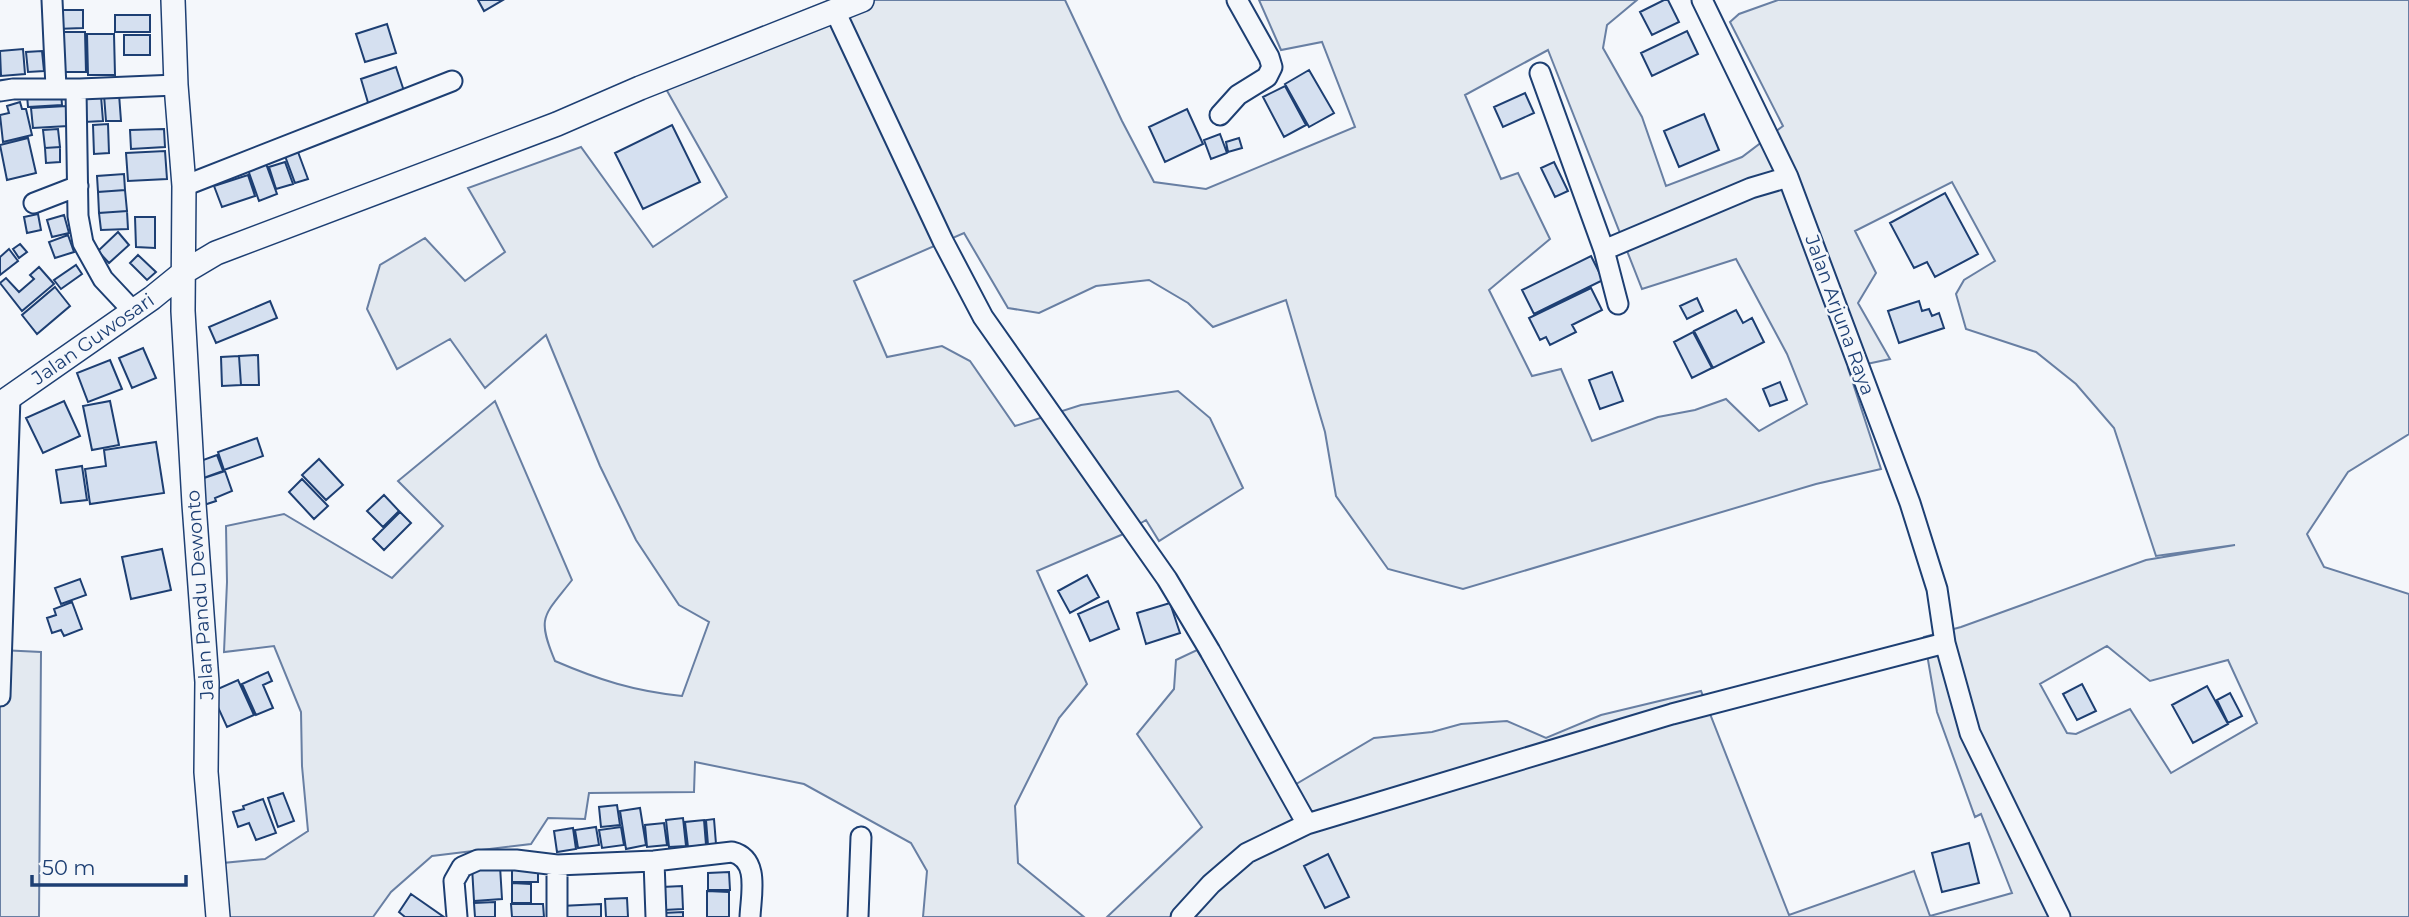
<svg xmlns="http://www.w3.org/2000/svg" width="2409" height="917" viewBox="0 0 2409 917" font-family="Montserrat,sans-serif">
<style>
.green{fill:#e3e9f0;stroke:#687fa3;stroke-width:2;fill-rule:evenodd}
.building{fill:#d5e0f0;stroke:#1d3f73;stroke-width:2}
.lines{fill:none;stroke-linecap:round;stroke-linejoin:round}
.minor-casing{stroke:#1d3f73;stroke-width:23}
.tertiary-casing{stroke:#1d3f73;stroke-width:26}
.minor{stroke:#f4f7fb;stroke-width:19}
.tertiary{stroke:#f4f7fb;stroke-width:23}
.labels{text-anchor:middle;dominant-baseline:central;stroke-width:5;stroke-linejoin:round;paint-order:stroke}
.street-label{font-size:19px;fill:#1d3f73;stroke:#f4f7fb}
</style>
<rect width="100%" height="100%" fill="#f4f7fb"/>
<path class="green" d="M831,0h234l57,121 32,61 52,7 149,-62 -33,-85 -41,8 -22,-50h378l-30,25 -4,23 39,69 24,69 76,-29 41,-31 -53,-104 9,-8 39,-14h631v434l-61,38 -41,62 17,33 85,27v323h-1302l95,-90 -65,-93 37,-45 2,-29 21,-10 84,143 93,-55 58,-6 29,-8 46,-3 39,17 55,-23 100,-24 88,224 125,-44 16,45 82,-23 -31,-79 -6,3 -38,-105 -13,-75 37,-10 185,-67 89,-15 -79,11 -42,-128 -38,-44 -40,-32 -70,-23 -10,-35 8,-14 31,-19 -43,-79 -97,49 21,42 -18,30 32,56 -42,9 33,101 -65,15 -353,105 -75,-20 -52,-73 -11,-64 -39,-132 -73,27 -25,-24 -39,-23 -53,6 -57,27 -31,-5 -44,-75 -110,48 33,76 55,-11 28,15 45,65 66,-21 97,-14 32,27 33,70 -84,53 -13,-21 -25,15 -84,36 50,113 -28,34 -44,88 3,57 66,54h-161l4,-46 -16,-28 -107,-59 -109,-22 -1,30 -105,1 -4,26 -37,-1 -17,26 -99,12 -41,36 -18,25h-144l-6,-54 42,-4 43,-28 -6,-65 -1,-54 -27,-66 -50,6 3,-70 -1,-56 58,-12 108,64 51,-52 -45,-45 97,-80 77,179c-28,36 -36,36 -17,81 44,19 79,30 127,35l27,-74 -30,-17 -43,-65 -36,-74 -54,-131 -61,53 -35,-49 -53,30 -30,-60 13,-44 45,-27 40,43 40,-29 -37,-64 113,-41 72,100 74,-50 -70,-124zM1548,50l94,239 94,-30 51,95 20,50 -48,27 -33,-32 -31,11 -37,7 -66,24 -31,-72 -29,7 -43,-86 61,-51 -32,-66 -17,6 -36,-84zM2107,646l43,35 78,-21 29,63 -86,50 -41,-64 -54,25 -9,-1 -27,-49z
M0,650l41,2 -2,265h-39z"/>
<path class="building" d="M478,0h25l-19,11z
M1664,0h4l11,22 -27,13 -12,-23z
M56,10h27v18l-27,1z
M115,15h35v17h-35z
M387,24l9,29 -31,9 -9,-28z
M1687,31l11,23 -46,22 -11,-23z
M56,32h29l1,40h-29z
M87,34h27l1,41h-27z
M124,35h26v20h-26z
M23,49l2,25 -24,2 -1,-25z
M42,51l2,20 -16,1 -2,-20z
M396,67l9,27 -36,12 -8,-27z
M1309,70l25,43 -25,14 -24,-43z
M1285,86l21,39 -22,12 -21,-40z
M61,92l1,13 -34,2 -1,-12z
M1525,93l9,20 -31,14 -9,-20z
M119,94l2,27h-15l-2,-26z
M101,96l2,25 -19,1 -2,-25z
M20,102l2,7h4l6,26 -29,7 -3,-27 9,-2 -2,-7z
M67,106l1,20 -35,2 -2,-20z
M1187,109l16,35 -38,18 -16,-35z
M1704,114l15,36 -40,17 -15,-36z
M108,124l1,29 -15,1 -1,-29z
M672,125l28,57 -57,27 -28,-56z
M58,129l2,18 -15,1 -2,-18z
M164,129l1,18 -34,2 -1,-19z
M1220,134l7,19 -16,6 -7,-19z
M28,138l8,35 -29,7 -7,-35z
M1239,138l3,10 -14,4 -2,-10z
M60,147v15l-14,1 -1,-15z
M165,151l2,28 -39,2 -2,-28z
M298,152l10,27 -13,4 -10,-27z
M265,161l12,33 -18,7 -12,-34z
M285,162l8,22 -17,5 -7,-22z
M1554,162l14,29 -13,6 -14,-29z
M124,174l1,16 -27,2 -1,-16z
M248,175l7,21 -33,11 -8,-21z
M125,190l2,21 -28,2 -1,-21z
M1945,193l33,61 -43,23 -8,-15 -13,6 -24,-45z
M127,211l1,18 -27,1 -2,-17z
M38,214l3,16 -14,3 -3,-16z
M64,215l5,18 -17,4 -5,-17z
M135,217h20v31l-19,-1z
M118,232l11,13 -20,18 -11,-12z
M68,235l6,17 -19,6 -6,-16z
M20,244l7,8 -8,6 -6,-9z
M9,249l9,12 -18,14v-18z
M138,255l18,17 -9,8 -17,-17z
M1591,256l12,24 -69,34 -12,-24z
M76,265l6,9 -21,15 -7,-9z
M39,267l15,17 -32,27 -22,-28 6,-5 13,14 15,-13 -4,-4z
M55,287l15,19 -33,28 -15,-19z
M1591,288l11,22 -30,15 4,7 -26,13 -4,-8 -6,3 -11,-22z
M1697,298l6,13 -16,8 -7,-13z
M270,301l7,17 -61,25 -7,-16z
M1919,301l3,10 7,-2 3,7 7,-3 5,15 -45,15 -11,-32z
M1736,310l7,13 9,-5 12,24 -51,26 -19,-37z
M1693,332l19,36 -20,10 -18,-36z
M143,348l13,30 -24,10 -13,-30z
M258,355l1,30h-18l-2,-29z
M239,356l2,29 -19,1 -1,-29z
M110,360l12,29 -34,13 -11,-29z
M1612,372l11,29 -23,8 -11,-29z
M1780,382l7,18 -17,6 -7,-17z
M64,401l16,35 -37,17 -17,-35z
M110,401l9,44 -27,5 -9,-44z
M257,438l6,18 -39,14 -6,-18z
M156,442l8,51 -74,11 -5,-35 21,-3 -2,-16z
M217,455l6,16 -25,9 -6,-16z
M319,459l24,26 -17,15 -24,-25z
M82,466l5,34 -26,3 -5,-33z
M225,471l7,20 -17,7 1,3 -12,4 -9,-24z
M302,479l26,27 -14,13 -25,-27z
M384,495l15,16 -16,16 -16,-16z
M400,512l11,11 -27,27 -11,-11z
M162,549l9,41 -40,9 -9,-42z
M1087,575l12,22 -29,16 -12,-22z
M80,579l6,16 -25,9 -6,-16z
M1108,601l11,28 -29,12 -12,-27z
M72,602l10,27 -18,7 -3,-6 -9,3 -5,-15 9,-3 -2,-6z
M1170,603l10,30 -34,11 -9,-31z
M268,672l4,9 -9,4 10,23 -17,7 -14,-31z
M238,680l16,35 -27,12 -16,-35z
M2082,684l14,27 -19,9 -14,-26z
M2207,686l21,38 -35,19 -21,-38z
M2230,693l12,23 -14,7 -11,-23z
M283,793l11,28 -16,6 -10,-29z
M263,799l13,34 -20,7 -7,-17 -11,4 -5,-15 11,-3 -1,-3z
M617,805l3,20 -19,2 -2,-20z
M640,808l6,37 -20,4 -6,-38z
M683,818l3,28 -17,1 -3,-27z
M714,819l2,25 -8,1 -2,-25z
M704,820l2,25 -18,2 -3,-25z
M664,823l3,22 -20,2 -2,-22z
M596,827l3,18 -21,3 -3,-18z
M621,827l3,18 -22,3 -3,-18z
M573,828l3,21 -19,3 -3,-21z
M1969,843l10,40 -37,9 -10,-39z
M1328,854l21,43 -24,11 -21,-42z
M512,865h26v17h-26z
M500,866l2,33 -28,2 -2,-34z
M729,872l1,18h-22v-17z
M512,883l19,1v19h-19z
M682,886l1,23 -19,1 -2,-23z
M707,891l22,1v25h-22z
M411,894l33,23h-39l-6,-5z
M627,898l1,19h-22l-1,-18z
M495,902v15h-20l-1,-14z
M511,904h32l1,13h-32z
M601,904v13h-39l-1,-11z
M683,912v5h-19l-1,-4z"/>
<g class="lines">
<g class="minor-casing">
<path id="minor" d="M52,0l4,88
M1702,0l86,177 122,326 27,86 8,54 25,90 90,184
M835,11l108,230 40,76 184,262 43,72 97,173
M1540,73l64,177
M76,89l2,127 5,27 20,36 30,32
M0,91l13,-2h67l96,-4
M1220,115l18,-20 29,-18 5,-10 -3,-10 -32,-57
M184,186l268,-105
M34,203l44,-17
M1618,304l-14,-54 147,-62 37,-11
M0,696l10,-299
M654,861l2,56
M457,917l-3,-36 8,-14 16,-7h38l41,5 97,-4 78,-9c28,7 19,42 18,65
M557,917v-52
M858,917l3,-80
M1181,917l30,-33 36,-31 60,-29 365,-110 273,-71"/>
</g>
<g class="tertiary-casing">
<path id="tertiary" d="M173,0l3,85 8,101 -1,125 11,193 13,178 -1,90 12,145
M0,404l152,-106 32,-26 32,-19 341,-129 83,-36 222,-88"/>
</g>
<use href="#minor" class="minor"/>
<use href="#tertiary" class="tertiary"/>
</g>
<g class="labels">
<g class="street-label">
<text transform="translate(1840 315) rotate(70)">Jalan Arjuna Raya</text>
<text transform="translate(93 339) rotate(-35)">Jalan Guwosari</text>
<text transform="translate(200 595) rotate(-94)">Jalan Pandu Dewonto</text>
</g>
</g>
<path d="M32 875v10h154v-10" fill="none" stroke="#1d3f73" stroke-width="3.5"/>
<text x="42" y="875" font-size="21" fill="#1d3f73" stroke="#f4f7fb" stroke-width="5" paint-order="stroke">50 m</text>
</svg>
